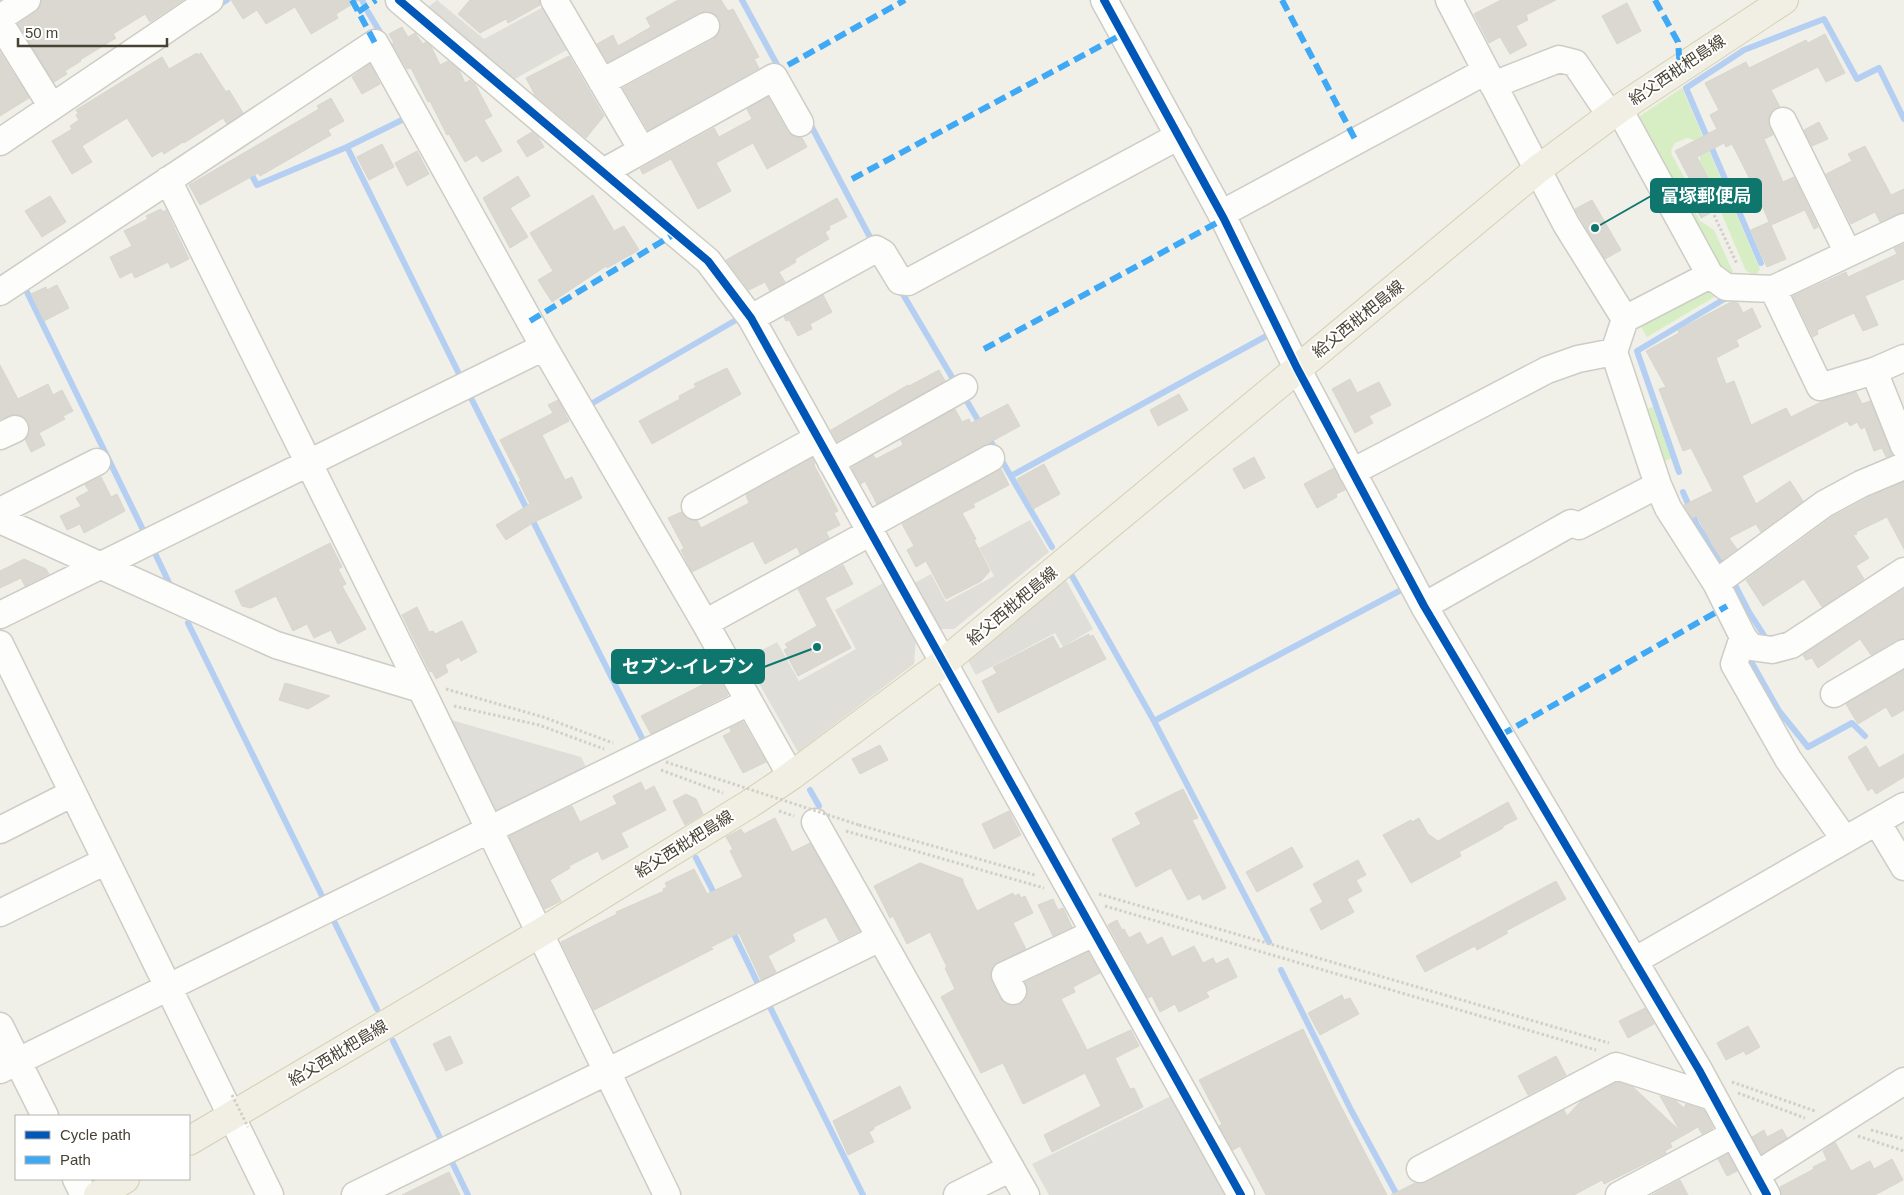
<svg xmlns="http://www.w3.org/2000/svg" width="1904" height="1195" viewBox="0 0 1904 1195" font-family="Helvetica,'Noto Sans JP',sans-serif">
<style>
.green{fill:#d7eec5}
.parking{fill:#dfded8}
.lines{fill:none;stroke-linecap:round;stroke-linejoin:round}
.stream{stroke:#b4cff2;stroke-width:6}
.building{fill:#dad8d1;stroke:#d8d7ce}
.minor-casing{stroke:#cecdc5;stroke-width:29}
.major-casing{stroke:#d4d0b3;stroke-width:30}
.path{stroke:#d1cfc9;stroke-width:3;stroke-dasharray:2.5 2.5;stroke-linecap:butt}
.minor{stroke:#fdfdfc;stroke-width:26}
.major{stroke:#f1efe3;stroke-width:28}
.path-bridge{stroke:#d1cfc9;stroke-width:3;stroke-dasharray:2.5 2.5;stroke-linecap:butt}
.quiet{stroke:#3fa9f5;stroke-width:6;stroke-dasharray:12 6;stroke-linecap:butt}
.cycleway-casing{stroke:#fff;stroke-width:11}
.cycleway{stroke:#0057b8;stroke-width:8}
.labels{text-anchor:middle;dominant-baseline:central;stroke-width:4;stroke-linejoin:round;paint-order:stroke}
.street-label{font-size:16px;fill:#474334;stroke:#fff}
.leader{fill:none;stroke:#0f766e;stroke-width:2}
.callout-dot{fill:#0f766e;stroke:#fff;stroke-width:2}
.callout{fill:#0f766e;stroke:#0f766e;stroke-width:2}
.callout-label{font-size:18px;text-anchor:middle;font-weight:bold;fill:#fff}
</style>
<rect width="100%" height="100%" fill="#f0efe8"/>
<path class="green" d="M1682,88l78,181 -4,6 -10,-4 -25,-59 5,-4 -16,-29 -6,-6 -4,-8v-12l-6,-13 -7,-2 -12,5 -4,7 1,5 15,28 2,17 11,21 14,9 19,42 -8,6 -94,-156z
M1704,284l17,9 -74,44 -10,-18z
M1653,407l19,51 -12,5 -20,-52z"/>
<path class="parking" d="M437,0l47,39 65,-35 25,42 -61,34 -87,-71z
M1030,520l19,32 -95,77h-20l-25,-43 22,-12 15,28 48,-26 -15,-28z
M1063,575l30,54 -30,18 -8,-14 -79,42 -10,-18z
M885,582l31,56 -2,26 -116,88 -53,-93 32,-17 22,39 57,-32 -21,-39z
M444,718l137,39 6,12 -95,47z
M1171,1096l55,99h-177l-17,-31z"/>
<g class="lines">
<path class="stream" d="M362,0l2,4
M742,0l39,72
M217,6l10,-6
M368,12l15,25
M808,120l64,121 -3,2
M347,147l57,-28
M249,170l8,15 90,-38 115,233
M1761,263l-75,-175 58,-38 80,-31 33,60 22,-11 25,51
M23,284l123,252
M901,291l55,93
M468,392l177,352
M965,398l17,29
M591,404l145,-84
M987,435l65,112
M1679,472l-42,-121 89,-53 6,-1
M1011,476l259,-142
M1683,492l14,33 29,44
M152,547l20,42
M1072,576l82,145 115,221
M1732,579l17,33 18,28
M188,623l137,279
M1752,654l-4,2 31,55 29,36 44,-24 13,13
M1154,721l249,-132
M810,790l9,16
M696,858l20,39
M331,915l46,94
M731,928l29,60
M1281,970l70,140 46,85
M767,1001l96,194
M393,1041l50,103
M449,1156l19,39"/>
</g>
<path class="building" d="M42,0h141l-33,22 -5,-8 -32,20 3,4 -36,22 1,1 -16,10 2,3 -13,8 -36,-58 18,-12 4,-5z
M231,0h128l-23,14 2,4 -27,16 -16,-27 -29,17 -9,-14 -14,9z
M470,0h69l1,5 -32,18 -2,-4 -26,14 -22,-19z
M678,0h43l7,11 5,-2 26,48 -5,2 5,9 -111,62 -25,-42 91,-49 5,-6 2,-6 -2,-9 -6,-5 -6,-2 -8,2 -91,49 -11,-18 16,-9 5,11 33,-19 -5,-9z
M1501,0h55l-30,15 2,5 -12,6 11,19 -17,9 -10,-17 -11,6 -15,-29z
M1627,3l14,28 -24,13 -15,-28z
M402,27l6,10 7,-4 8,11 3,-2 5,4 9,19 8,-4 11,9 6,13 5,-3 5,4 17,32 -8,4 18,31 -20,11 -5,-7 -12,7 -16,-28 -2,1 -17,-34 -2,1 -17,-34 -4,1 -15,-25 2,-1 -5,-9z
M1825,34l20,39 -19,9 -8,-15 -47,23 9,17 -9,5 -3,8 5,15 -9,4 19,43 11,-5 24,50 -4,2 -9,-19 -34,15 15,34 -19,8 -16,-37 18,-8 -12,-29 -25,-49 -6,3 -2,-4 -27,14 26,49 -22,12 -12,-23 7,-4 -21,-40 42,-22 -7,-14 9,-5 -14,-27 41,-21 3,6 57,-28 2,3z
M0,52l29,46 -29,18z
M197,53l1,2 3,-2 25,39 3,-2 14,23 -16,11 -4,-6 -39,25 -1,-1 -19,12 -2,-3 -10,6 -25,-39 -45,28 10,16 -20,12 -20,-33 20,-12 -2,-3 9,-6 -3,-5 2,-2 -2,-3 86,-53 7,12z
M569,56l35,60 -18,22 -51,-43 -9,-17z
M370,64l10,20 -18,10 -10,-17z
M768,97l19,34 6,5 9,2 5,9 -40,22 -14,-26 -37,20 15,28 -33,18 -27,-50 -28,15 -3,-5 74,-41 5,9 33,-18 -5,-10z
M331,98l13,23 -16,9 3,5 -71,41 -2,-3 -58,32 -11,-20 130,-76 -2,-3z
M1819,122l9,17 -16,7 -8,-16z
M532,132l6,5 6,10 -17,10 -10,-16z
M382,144l12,23 -25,13 -12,-23z
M1865,146l26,49 13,-6v23l-24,10 -5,-10 -24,12 -25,-50 26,-13 -4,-7z
M417,151l12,23 -22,12 -12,-23z
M518,176l12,20 -20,12 18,29 -18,11 -27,-50z
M593,195l21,36 10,-5 15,24 -32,18 -1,-2 -54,36 -14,-22 15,-9 -23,-38z
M50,196l16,26 -24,15 -17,-26z
M837,198l10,19 -18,9 1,3 -5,3 4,7 -34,20 1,3 -17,10 6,10 -15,9 -5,-9 -16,8 -23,-30z
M1592,200l29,50 -16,9 -30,-50z
M161,209l2,3 3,-2 23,49 -18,9 -3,-6 -33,16 -3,-6 -12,6 -10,-21 22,-11 -8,-15 24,-12 -2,-3z
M1904,244v35l-39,17 13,29 -15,6 -9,-18 -37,17 1,4 -5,3 -20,-41 53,-24 2,5 49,-23 -3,-6z
M57,285l12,23 -25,13 -13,-27 15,-7 1,3z
M823,295l9,17 -22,12 2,5 -14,7 -9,-16 -3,1 -2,-4z
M1731,302l7,1 5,10 9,-5 9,19 -25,13 3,6 -23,12 10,26 8,-3 17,44 35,-17 5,9 30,-15 35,-10 6,12 8,-3 22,54 -6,2 -4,-9 -8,3 -9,-24 -4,2 -4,-7 -7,4 -3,-5 -105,55 14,28 34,-23 13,20 -42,31 -5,-8 -27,14 8,11 -15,11 -9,-14 -16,-30 -5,2 -8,-13 29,-14 -22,-43 -8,3 -24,-62 7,-2 -20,-36 33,-18 -1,-3z
M0,365l18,34 30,-15 5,11 9,-5 11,21 -10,5 2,3 -26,14 6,12 -14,7 -6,-13 5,-8 -1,-8 -5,-6 -8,-3 -16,5z
M727,368l14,26 -89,50 -13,-23 41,-22 -1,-3 17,-9 -2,-3z
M939,370l6,11 -108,60 -6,-11 77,-45 1,1z
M1350,379l7,14 22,-11 12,23 -22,11 4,7 -18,10 -23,-44z
M1179,394l9,16 -30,16 -8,-16z
M558,400l11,21 -27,14 23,45 7,-3 10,21 -51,26 -25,16 -10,-15 34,-21 -11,-22 2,-1 -21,-41 53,-27 -5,-8z
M1008,404l12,22 -143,78 -12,-23 -4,3 -9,-16 21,-13 3,4 27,-14 -2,-5 54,-31 7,13 7,-3 2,4z
M1254,457l11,21 -21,11 -11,-20z
M812,458l3,6 -1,1 24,46 -4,2 6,12 -14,7 3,6 -29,16 -3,-7 -32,17 -12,-23 -61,31 -11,-22 3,-2 -16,-30 13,-6 7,7 9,1 4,8 48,-25 -3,-8z
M1044,464l16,30 -27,15 -16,-30z
M1334,468l11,22 -9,4 1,3 -20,11 -13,-24z
M1001,469l8,16 -36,19 2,3 -13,6 14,26 -2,1 16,31 -9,10 -35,18 -20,-38 -10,6 -9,-17 7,-4 -12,-22z
M101,477l10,20 6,-3 8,17 -41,22 -4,-9 -13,6 -7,-14 21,-10 -5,-8 13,-7 -4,-6z
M1904,482v67l-17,-32 -31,15 1,2 -4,1 16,23 -13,8 8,13 -42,28 -18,-28 -41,27 -17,-26 86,-63 35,-19z
M330,543l12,24 -4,2 8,15 -4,2 24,43 -28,15 -7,-14 -17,8 -7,-14 -14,7 -17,-35 -25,12 -9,-2 -7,-15z
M24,559l22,10 3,5 -24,12 -4,-8 -21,10v-17z
M843,565l10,19 -28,14 26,50 -53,28 -14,-26 4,-2 -3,-4 32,-18 -19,-37z
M1904,589v49l-8,2 -25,15 -11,-16 -42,29 -6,-10 -6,2 -3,-5z
M417,607l12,25 4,-1 2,3 27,-13 15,31 -16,9 -2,-4 -14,8 3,7 -12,7 -4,-8 -2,1 -28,-57z
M1089,634l1,3 3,-2 13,24 -108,54 -16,-32 15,-8 -4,-6 60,-31 7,13z
M1904,670v40l-12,7 -6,-10 -28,17 -12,-20z
M718,677l10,18 -77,39 -10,-18z
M285,683l45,13 -22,13 -29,-9z
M743,722l23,40 -23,11 -20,-37 8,-4 -1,-4z
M880,745l8,15 -28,14 -8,-15z
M1866,746l13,22 25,-14v23l-28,17 -4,-6 -4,3 -20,-34z
M641,782l4,9 9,-5 12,24 -45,23 7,14 -26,13 -4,-9 -29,15 1,2 -20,12 11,21 -16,8 -36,-73 63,-30 8,16 37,-18 -4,-8z
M1183,789l15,29 -6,2 34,68 -23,12 -3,-6 -12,6 -17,-32 -35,19 -24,-48 29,-15 -6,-11z
M686,794l10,5 7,15 -18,11 -12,-24z
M1508,802l9,17 -14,7v2l-44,24 2,4 -50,27 -28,-48 28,-15 1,2 7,-4 9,16 10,7z
M1009,811l12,24 -27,14 -12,-25z
M775,818l17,34 18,-9 50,88 -21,10 -13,-24 -34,17 3,7 -27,15 8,16 -15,8 -22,-47 -28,14 2,2 -119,61 -33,-68 56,-28 -1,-2 48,-21 -1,-2 4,-2 -2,-4 29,-14 13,25 36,-17 -13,-26 3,-2 -7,-12 15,-8 3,5z
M1292,847l11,20 -46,25 -11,-20z
M1358,860l8,15 -10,5 6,11 -15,8 7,13 -33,18 -11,-21 13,-7 -10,-18z
M920,863l43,16v3l14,29 36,-18 1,3 5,-2 2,4 4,-2 8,17 -20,10 13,26 -28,13 -5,4 -3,8 2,8 8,16 5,6 8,2 7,-2 6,-5 2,-7 -3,-10 63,-30 12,21 -27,14 2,5 -14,7 26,51 44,-20 8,16 -24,12 15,31 4,-1 9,19 -91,45 -8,-17 57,-29 -16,-33 -62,31 -20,-41 -22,10 -40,-76 14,-8 -10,-21 2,-1 -17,-35 -23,12 -14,-28 -3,2 -16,-32z
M1556,881l10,18 -60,32 2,2 -31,17 -2,-4 -50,26 -9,-16z
M1053,899l5,11 5,-2 9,19 -19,9 -15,-31z
M1117,920l5,10 2,-1 5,9 11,-6 7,13 15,-8 10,20 22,-11 9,17 10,-5 3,6 12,-6 9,19 -31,15 3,5 -30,15 -4,-8 -15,8 -8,-16 -4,2 -40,-73z
M1342,995l2,5 6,-2 9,16 -39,21 -12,-22z
M1645,1008l9,16 -26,14 -9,-17z
M1748,1026l12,21 -14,8 -2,-4 -18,9 -9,-17z
M1303,1029l32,66 52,100h-121l-26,-49 -7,4 -14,-24 3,-2 -23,-44z
M450,1036l13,27 -17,8 -13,-27z
M1556,1056l10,19 -38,20 -10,-19z
M1617,1082l16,5 47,44 -20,-35 16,5 8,7 2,-4 18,6 9,18 -11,6 -4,-7 -28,16 2,4 -7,4 1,2 -62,31 -2,-4 -28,15h-183l24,-12 5,1 7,-2 137,-72 3,6 14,-15z
M900,1086l11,22 -37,19v2l-5,3 5,10 -26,13 -15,-34z
M1782,1129l5,9 -25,16 -10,-17 12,-7 3,7z
M1835,1142l16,29 19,-10 4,8 18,-10 11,21 -28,15h-93l-2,-8 34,-18 -1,-2 14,-7 -4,-9z
M1728,1154l9,17 -10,5 -9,-17z
M449,1172l11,23h-58z
M1680,1180l8,15h-36z"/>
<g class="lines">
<g class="minor-casing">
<path id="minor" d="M399,0l309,261 43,57 490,877
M554,0l88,150
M1104,0l120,219 73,149 127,238 275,464 68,125
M1449,0l117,224 59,95
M0,18l27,-18
M0,23l52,84
M602,82l104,-56
M1493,85l66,-26 16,4 35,52
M1619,109l91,166
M1783,121l65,132
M0,142l210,-142
M603,172l171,-95 26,46
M168,180l258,519 241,496
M1221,214l265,-143
M1904,227l-131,62 -47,-2 -16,-12 -85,44 -11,33 44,133 10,23 48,75 27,54 8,10 21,3 19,-5 113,-74
M1773,289l47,98 54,-16 30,-13
M0,292l375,-249 169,304 161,276 86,153
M751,318l125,-69 7,4 17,28 8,1 271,-146
M1874,371l30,75
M0,436l15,-7
M831,462l133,-75
M1352,472l195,-102 31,-11 36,-7
M695,506l123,-68
M0,511l97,-49
M0,520l276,125 145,44
M867,526l124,-68
M1716,583l108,-79 37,-20 43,-18
M1424,606l147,-83 8,3 79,-41
M0,615l544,-268
M705,623l166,-91
M1743,637l-9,27 54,95 57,81
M0,644l270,551
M1834,694l70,-41
M815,822l211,373
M1877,822l27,45
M0,830l73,-37
M0,913l106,-52
M1634,961l270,-155
M1013,991l-8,-16 89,-42
M0,1026l45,90
M0,1070l749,-368
M1420,1169l196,-103 97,31
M1756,1175l148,-94
M76,1179l8,16
M355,1195l525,-257
M957,1195l54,-27
M1619,1195l115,-61"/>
</g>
<g class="major-casing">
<path id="major" d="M189,1141l351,-208 211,-130 40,-27 152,-113 594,-493 82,-61 165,-109
M98,1195l27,-16"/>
</g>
<path class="path" d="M1714,215l23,49
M446,689l97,28 70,26
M454,706l85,19 65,24
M661,770l62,23
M779,811l15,5
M859,825l176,50
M846,831l198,57
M1099,894l510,149
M1105,906l491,144
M1732,1082l83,29
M1738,1093l67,25
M1871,1130l33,9
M1858,1136l46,15"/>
<use href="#minor" class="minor"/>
<use href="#major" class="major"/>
<path class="path-bridge" d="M666,762l193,63
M232,1095l16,32"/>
<path class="quiet" d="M352,0l23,43
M1282,0l74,141
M1655,0l23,42 2,26
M358,12l18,-12
M788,65l117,-65
M852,179l271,-145
M530,321l146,-88
M984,349l240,-130
M1501,735l226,-129"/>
<g class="cycleway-casing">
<path id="cycleway" d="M399,0l309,261 43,57 490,877
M1104,0l120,219 73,149 127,238 275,464 68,125"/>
</g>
<use href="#cycleway" class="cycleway"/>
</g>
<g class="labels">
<g class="street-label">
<text transform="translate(1677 70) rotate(-34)">給父西枇杷島線</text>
<text transform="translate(1358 319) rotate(-39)">給父西枇杷島線</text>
<text transform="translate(1012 606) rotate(-40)">給父西枇杷島線</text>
<text transform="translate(684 844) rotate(-32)">給父西枇杷島線</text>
<text transform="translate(338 1053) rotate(-31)">給父西枇杷島線</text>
</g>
</g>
<path class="leader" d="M1595 228L1651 196M817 647L764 667"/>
<g class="callout-dot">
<circle cx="1595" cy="228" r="5"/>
<circle cx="817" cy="647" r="5"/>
</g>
<g class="callout">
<rect x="1651" y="179" width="110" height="33" rx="5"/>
<rect x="612" y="650" width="152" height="33" rx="5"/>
</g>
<g class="callout-label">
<text x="1706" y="202">富塚郵便局</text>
<text x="688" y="673">セブン-イレブン</text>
</g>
<rect x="15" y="1115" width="175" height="65" fill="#ffffff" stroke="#b5b4ae"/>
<rect x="25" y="1131" width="25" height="8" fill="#0057b8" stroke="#b5b4ae"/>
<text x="60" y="1140" font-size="15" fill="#474334">Cycle path</text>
<rect x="25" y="1156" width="25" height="8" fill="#3fa9f5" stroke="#b5b4ae"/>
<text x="60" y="1165" font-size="15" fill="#474334">Path</text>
<path d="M18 38v8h149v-8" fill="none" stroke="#474334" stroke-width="2.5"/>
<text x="25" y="38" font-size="15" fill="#474334" stroke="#ffffff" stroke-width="4" paint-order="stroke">50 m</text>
</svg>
